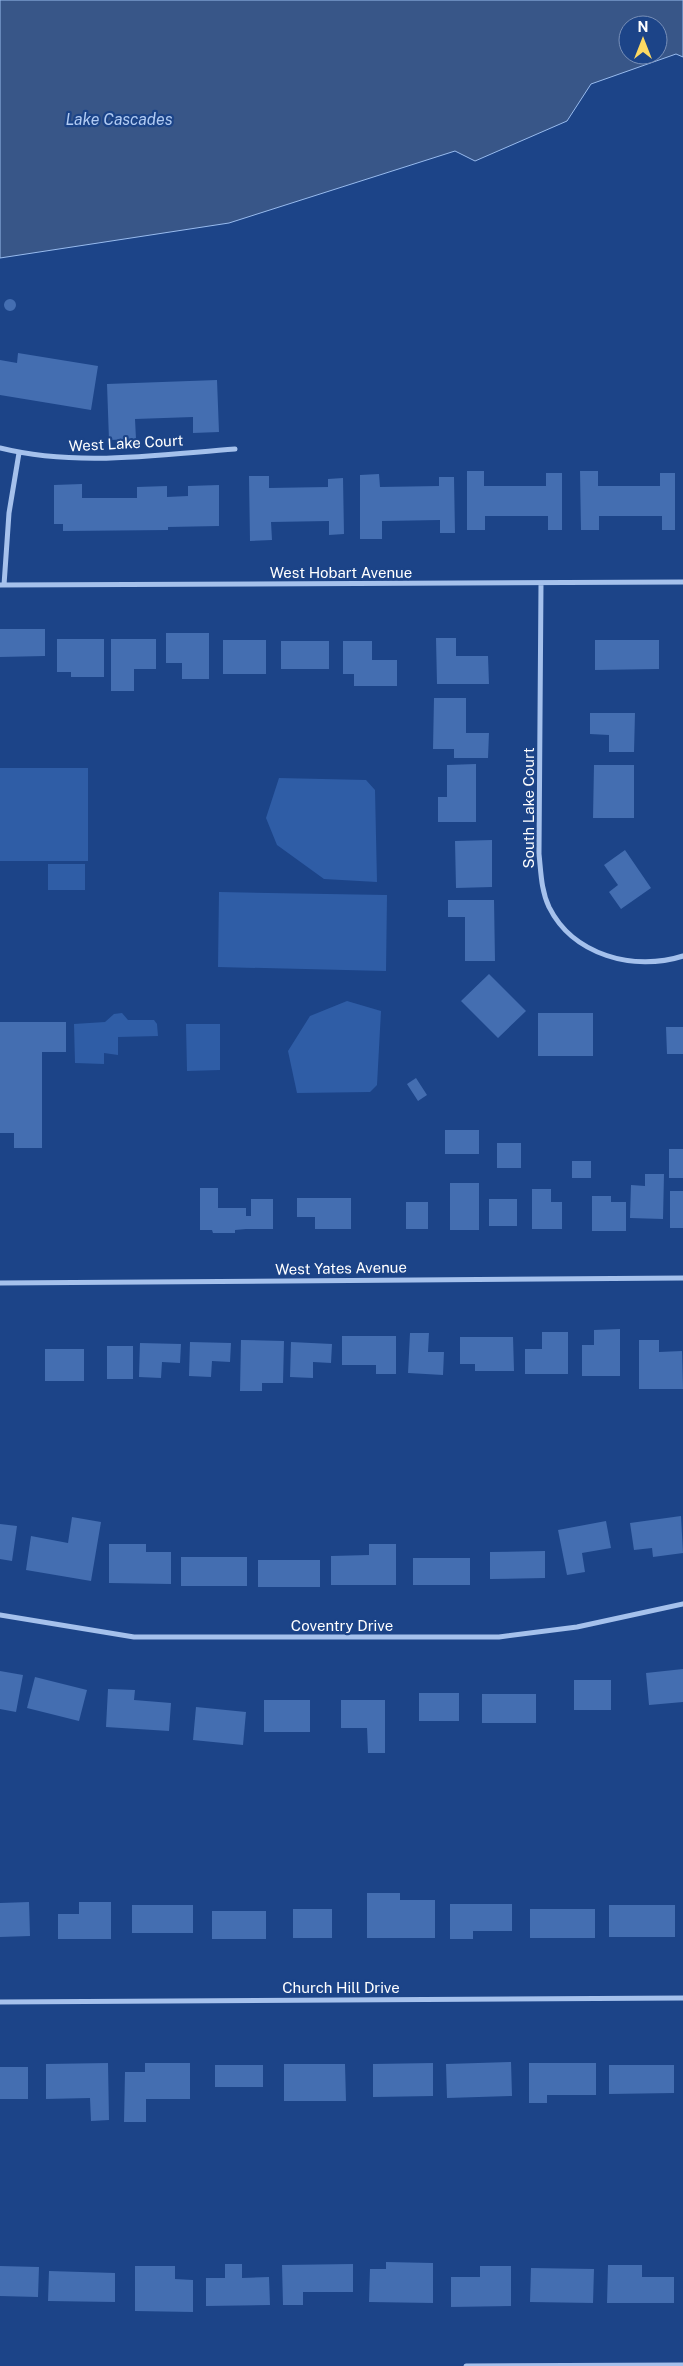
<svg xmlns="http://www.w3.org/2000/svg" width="683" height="2366" viewBox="0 0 683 2366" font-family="'Public Sans',sans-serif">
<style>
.green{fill:#2f5da6}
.water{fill:#385688;stroke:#98bbee;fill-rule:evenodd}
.building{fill:#446eb1}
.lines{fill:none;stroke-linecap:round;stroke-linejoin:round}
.street{stroke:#a5c1ec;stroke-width:5}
.labels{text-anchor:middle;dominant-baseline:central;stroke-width:4.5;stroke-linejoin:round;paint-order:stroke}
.street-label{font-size:15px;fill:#fff;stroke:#1c4488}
.water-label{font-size:16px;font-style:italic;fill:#b1cbf3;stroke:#1c4488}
</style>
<rect width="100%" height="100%" fill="#1c4488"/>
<path class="green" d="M0,768h88v93h-88z
M279,778l87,2 9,10 2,92 -53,-3 -47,-34 -11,-27z
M48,864h37v26h-37z
M219,892l168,3 -1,76 -168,-4z
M347,1001l34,10 -4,74 -7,7 -73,1 -9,-42 22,-35z
M122,1013l6,7h26l3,4 1,12 -40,1v18l-14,-2v11l-29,-1 -1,-39 31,-2 9,-8z
M186,1024h34v46l-33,1z"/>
<path class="water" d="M0,0h683v57l-7,-3 -85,30 -24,37 -92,40 -20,-10 -226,72 -229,35zM628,25h30v30h-30z"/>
<path class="building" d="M4 305a6 6 0 1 1 12 0a6 6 0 1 1-12 0Z
M18,353l80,13 -7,44 -91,-15v-35l17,3z
M217,380l2,52 -26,1v-16l-58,2 1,20 -27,1 -2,-56z
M467,471h17v15h62v-13h16v57h-14v-14h-63v14h-18z
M580,471h18v15h62v-13h15v57h-13v-14h-63v14h-18z
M379,474l1,13 59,-1v-9h15l1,56h-15v-13l-58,1v18h-22v-64z
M249,476h20v12l59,-1v-8l15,-1 1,56 -15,1v-14l-58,1 1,18 -22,1z
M82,484v14h55v-11l30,-1v11l21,-1v-10l31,-1v41l-51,1v3l-105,1v-7h-9v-39z
M0,629h45v27l-45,1z
M166,633h43v46h-27v-16h-16z
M436,638h20v18h32l1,28h-52z
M57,639h47v38h-33v-5h-14z
M111,639h45v30h-22v22h-23z
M223,640h43v34h-43z
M595,640h64v29l-64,1z
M281,641h48v28h-48z
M343,641h29v19h25v26h-43v-12h-11z
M434,698h32v35h23l-1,25h-34v-9h-21z
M590,713h45l-1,39h-25v-17l-19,-1z
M476,764v58h-38v-25h9v-32z
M594,765h40v53h-41z
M492,840v47l-36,1 -1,-47z
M625,850l26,38 -30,21 -12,-17 9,-7 -14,-20z
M448,900h46l1,61h-30v-44h-17z
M489,974l37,37 -28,27 -37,-37z
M538,1013h55v43h-55z
M0,1022h66v30h-24v96h-28v-15h-14z
M666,1027h17v27h-16z
M416,1078l11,17 -9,6 -11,-17z
M445,1130h34v24h-34z
M497,1143h24v25h-24z
M669,1149h14v29h-14z
M572,1161h19v17h-19z
M645,1174h19l-1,45 -33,-1 1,-33 14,1z
M450,1183h29v47h-29z
M200,1188h18v20h28v8h5v-17h22v30h-27l-11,1v3h-22l-1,-3h-12z
M532,1189h19v13h11v27h-30z
M670,1191h13v37h-13z
M592,1196h19v6h15v29h-34z
M297,1198h54v31h-36v-12h-18z
M489,1199h28v27h-28z
M406,1202h22v27h-22z
M620,1329v47h-38v-31h12v-15z
M542,1332h26v42h-43v-25h17z
M410,1333h19l-1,19h16l-1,23 -35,-2z
M342,1336h54v38h-20v-9h-34z
M460,1337h53l1,34h-39v-7h-15z
M241,1340l43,1 -1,42h-21v8h-22z
M639,1340h20v12l23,-1 1,38h-44z
M190,1342l41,1 -1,19 -18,-1 -1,16 -22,-1z
M291,1342l41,2 -1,19 -18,-1v16l-23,-1z
M140,1343l41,1 -1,19 -18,-1 -1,16 -22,-1z
M107,1346h26v33h-26z
M45,1349h39v32h-39z
M681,1516l2,37 -30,4 -1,-9 -18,2 -4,-27z
M72,1517l29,5 -10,59 -65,-11 5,-34 37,7z
M606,1521l5,27 -29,5 3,19 -18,3 -9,-45z
M0,1524l17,2 -5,35 -12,-2z
M109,1544h37v8h25v32l-62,-1z
M369,1544h27v41h-65v-29l38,-1z
M545,1551v27l-55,1v-27z
M181,1557h66v29h-66z
M413,1558h57v27h-57z
M258,1560h62v27h-62z
M683,1669v33l-34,3 -3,-32z
M0,1671l23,4 -7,37 -16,-3z
M35,1677l52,13 -8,31 -52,-13z
M574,1680h37v30h-37z
M108,1689l27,1 -1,10 37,3 -2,28 -63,-4z
M419,1693h40v28h-40z
M482,1694h54v29h-54z
M264,1700h46v32h-46z
M341,1700h44v53h-17l-1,-25h-26z
M196,1707l50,5 -3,33 -50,-5z
M367,1893h33v7h35v38h-68z
M29,1902l1,34 -30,1v-34z
M79,1902h32v37h-53v-25h21z
M450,1904h62v27h-39v8h-23z
M132,1905h61v28h-61z
M609,1905h66v32h-66z
M293,1909h39v29h-39z
M530,1909h65v29h-65z
M212,1911h54v28h-54z
M511,2062l1,34 -65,2 -1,-34z
M108,2063l1,57 -18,1 -1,-23 -44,1v-35z
M145,2063h45v36h-44v23h-22l1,-50h20z
M433,2063v33l-60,1v-33z
M529,2063h67v32h-49v8h-18z
M284,2064h61l1,37h-62z
M215,2065h48v22h-48z
M609,2065h65v28l-65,1z
M0,2067h28v32h-28z
M386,2262l47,1v40l-64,-1 1,-33h16z
M225,2264h17v14l27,-1 1,28 -64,1v-28h19z
M353,2264v28h-50v13h-20l-1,-40z
M608,2265h34v12h32v26h-67z
M0,2266l39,1 -1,30 -38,-1z
M135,2266h40v13l18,1v32l-58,-1z
M480,2266h31v40l-60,1v-30h29z
M531,2268l63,1 -1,34 -63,-1z
M49,2271l66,2v29l-67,-1z"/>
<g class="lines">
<path class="street" d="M0,448c77,19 156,7 235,1
M541,583l-2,271c2,18 2,36 10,53 24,48 85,65 134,49
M0,585l683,-3
M4,585l5,-72 10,-60
M0,1283l683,-5
M0,1615l134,22h365l78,-10 106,-23
M0,2002l683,-4
M466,2366l217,-1"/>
</g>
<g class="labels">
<g class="street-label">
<text transform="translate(126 443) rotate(-3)">West Lake Court</text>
<text x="341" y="572">West Hobart Avenue</text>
<text transform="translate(528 808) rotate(-90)">South Lake Court</text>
<text transform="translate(341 1268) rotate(-1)">West Yates Avenue</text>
<text x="342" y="1625">Coventry Drive</text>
<text x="341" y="1987">Church Hill Drive</text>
</g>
<g class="water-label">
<text x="119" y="119">Lake Cascades</text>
</g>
</g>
<g transform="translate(643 40)"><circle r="24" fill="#1c4488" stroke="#778fb8"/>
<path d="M0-4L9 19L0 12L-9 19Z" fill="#fdd962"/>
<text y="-8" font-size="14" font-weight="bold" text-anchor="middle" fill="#ffffff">N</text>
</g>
</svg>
